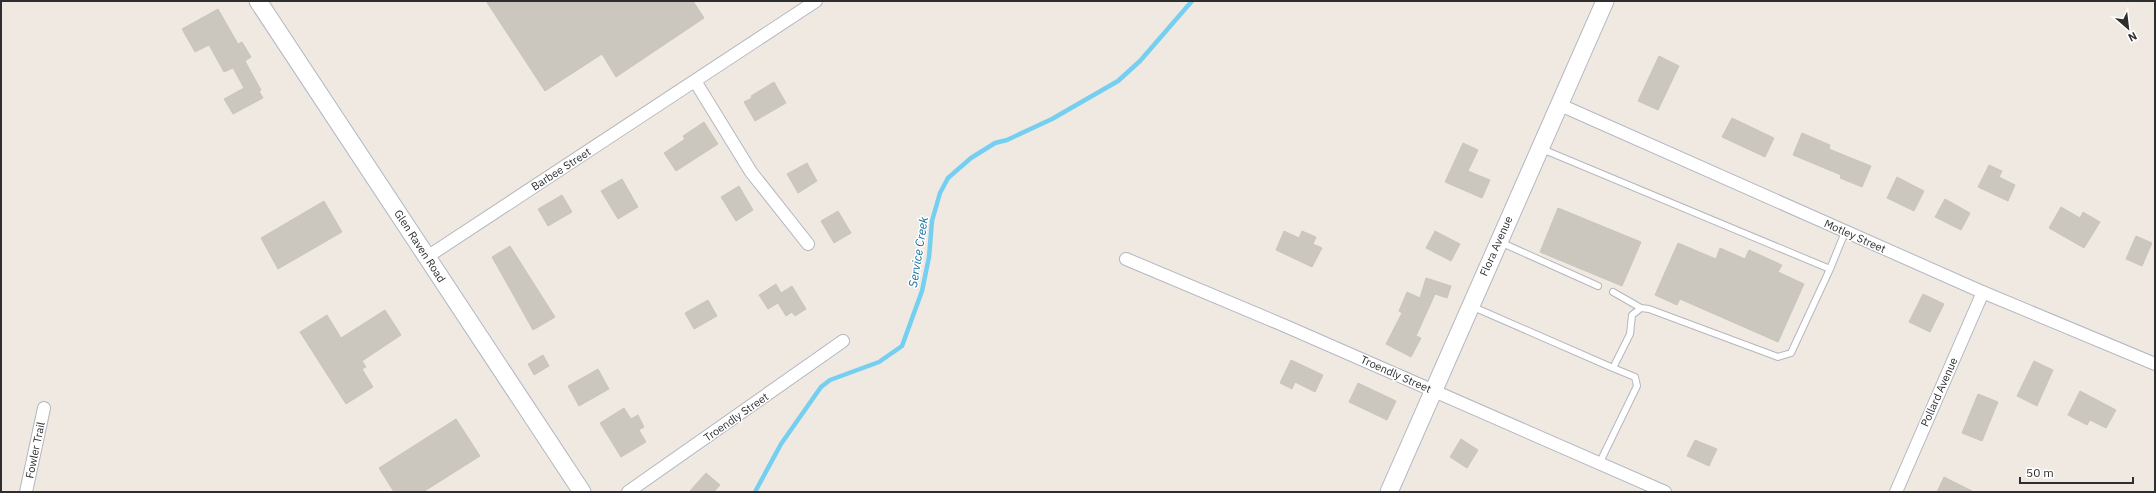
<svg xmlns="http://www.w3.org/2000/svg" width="2156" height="493" viewBox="0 0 2156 493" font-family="'IBM Plex Sans',sans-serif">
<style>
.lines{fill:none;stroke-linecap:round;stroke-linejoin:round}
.stream{stroke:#75cff0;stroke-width:4.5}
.building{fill:#cbc7bf;stroke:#cbc5ba}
.lane-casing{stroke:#b4b7c1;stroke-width:8}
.street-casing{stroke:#b4b7c1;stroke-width:14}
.secondary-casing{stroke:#b4b7c1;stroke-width:19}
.lane{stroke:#fff;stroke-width:6}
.street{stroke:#fff;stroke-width:12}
.secondary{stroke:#fff;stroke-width:17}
.labels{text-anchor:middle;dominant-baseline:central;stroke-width:3;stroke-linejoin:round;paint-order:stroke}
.street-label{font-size:11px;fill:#2e2e2e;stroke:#fff}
.water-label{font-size:12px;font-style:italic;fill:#0d6fa3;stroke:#fff}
</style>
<rect width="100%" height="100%" fill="#efe9e1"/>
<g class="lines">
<path class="stream" d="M755,492l26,-48 40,-57 9,-7 49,-18 23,-16 20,-55 7,-34 3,-36 8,-28 8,-15 23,-20 24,-15 12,-3 45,-21 66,-38 22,-20 52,-60"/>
</g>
<path class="building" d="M486,1h207l11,17 -88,59 -14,-23 -57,37z
M218,9l20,35 4,-2 9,15 -6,4 16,29 -2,1 4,7 -30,16 -9,-15 20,-11 -11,-20 -9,4 -15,-27 -14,7 -13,-23z
M1659,56l20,10 -21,44 -20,-9z
M774,82l12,21 -31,18 -11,-19 8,-4 -1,-2z
M1732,118l42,20 -9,19 -43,-20z
M704,122l14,22 -42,27 -12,-18 21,-14 -2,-3z
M1802,133l28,12 -1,4 42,17 -9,21 -22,-9 1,-3 -48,-20z
M1463,143l15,7 -10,21 22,9 -8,18 -37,-16z
M807,163l10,18 -19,12 -11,-19z
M1989,165l13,6 -3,6 16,8 -7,16 -30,-14z
M1897,177l27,14 -10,20 -27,-13z
M622,179l16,28 -20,12 -17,-28z
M739,186l14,24 -17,11 -15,-24z
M562,195l10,17 -24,14 -10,-17z
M1945,199l25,14 -9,17 -26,-13z
M324,201l18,31 -64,37 -17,-31z
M2061,207l19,11 3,-6 17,10 -16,26 -35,-20z
M1558,208l83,34 -19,44 -82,-34z
M838,211l13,22 -17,10 -13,-22z
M1284,231l15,7 3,-7 14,6 -3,7 9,4 -10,19 -36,-17z
M1435,231l25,13 -9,17 -25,-13z
M2136,236l16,7 -10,23 -16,-7z
M1678,243l38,16 4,-11 25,11 4,-9 33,15 -4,7 26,12 -26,58 -98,-43 -3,6 -22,-10z
M510,246l45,71 -22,13 -41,-73z
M1426,278l25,8 -4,12 -12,-4 -19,42 5,2 -10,19 -25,-13 16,-31 -3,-2 8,-19 13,6z
M776,284l5,9 11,-7 14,23 -11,7 -3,-4 -6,4 -8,-13 -10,6 -9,-14z
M1923,294l21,10 -14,28 -21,-10z
M708,300l9,16 -23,13 -9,-16z
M385,310l16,25 -39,26 4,6 -4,2 11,18 -27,17 -46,-72 27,-17 14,23z
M543,355l6,11 -15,9 -6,-11z
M1291,360l32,15 -8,17 -20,-10 -3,7 -12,-6z
M2034,361l19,9 -16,36 -20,-10z
M598,369l11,20 -30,17 -11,-20z
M1358,383l38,18 -9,19 -38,-18z
M2080,391l36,19 -10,18 -16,-8 -3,5 -19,-10z
M1978,394l20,8 -16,39 -20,-8z
M624,408l7,11 7,-4 6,12 -5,3 7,12 -25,15 -21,-34z
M456,419l24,37 -57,36h-29l-15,-24z
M1461,439l17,11 -11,18 -17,-11z
M1695,440l22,9 -8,17 -22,-10z
M706,473l14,12 -6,7h-25z
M1944,477l30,15h-37z"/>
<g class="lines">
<g class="lane-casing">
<path id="lane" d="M1542,149l288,120 15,-37
M1500,242l98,44
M1613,292l28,16
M1471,306l142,62
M1599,464l38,-78 -2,-9 -22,-9 17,-34 2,-19 9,-7 8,1 129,48 13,-4 39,-84"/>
</g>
<g class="street-casing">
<path id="street" d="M695,81l56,91 57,72
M1558,104l422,187 175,73
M427,257l389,-256
M1126,259l157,66 382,167
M26,492l18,-84
M628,492l215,-151
M1896,492l87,-200"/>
</g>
<g class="secondary-casing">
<path id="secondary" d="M258,1l324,491
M1389,492l216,-491"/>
</g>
<use href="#lane" class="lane"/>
<use href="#street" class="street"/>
<use href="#secondary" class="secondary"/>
</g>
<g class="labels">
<g class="street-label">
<text transform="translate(561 169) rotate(-33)">Barbee Street</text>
<text transform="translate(1855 236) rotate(24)">Motley Street</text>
<text transform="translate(420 246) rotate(57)">Glen Raven Road</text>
<text transform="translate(1496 246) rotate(-66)">Flora Avenue</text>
<text transform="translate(1396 374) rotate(24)">Troendly Street</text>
<text transform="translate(1939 392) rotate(-66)">Pollard Avenue</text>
<text transform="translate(736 417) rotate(-35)">Troendly Street</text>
<text transform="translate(35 450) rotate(-78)">Fowler Trail</text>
</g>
<g class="water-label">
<text transform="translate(918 252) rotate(-81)">Service Creek</text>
</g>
</g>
<rect width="2156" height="493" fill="none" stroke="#2e2e2e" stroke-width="4"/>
<g transform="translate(2128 28) rotate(152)" stroke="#ffffff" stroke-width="3" paint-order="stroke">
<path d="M0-3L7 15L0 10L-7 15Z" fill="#2e2e2e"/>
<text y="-6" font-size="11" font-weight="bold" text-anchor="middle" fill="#2e2e2e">N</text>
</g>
<path d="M2020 477v6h113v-6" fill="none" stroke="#2e2e2e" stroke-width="2"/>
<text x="2026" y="477" font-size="12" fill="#2e2e2e" stroke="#ffffff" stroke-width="3" paint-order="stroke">50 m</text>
</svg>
